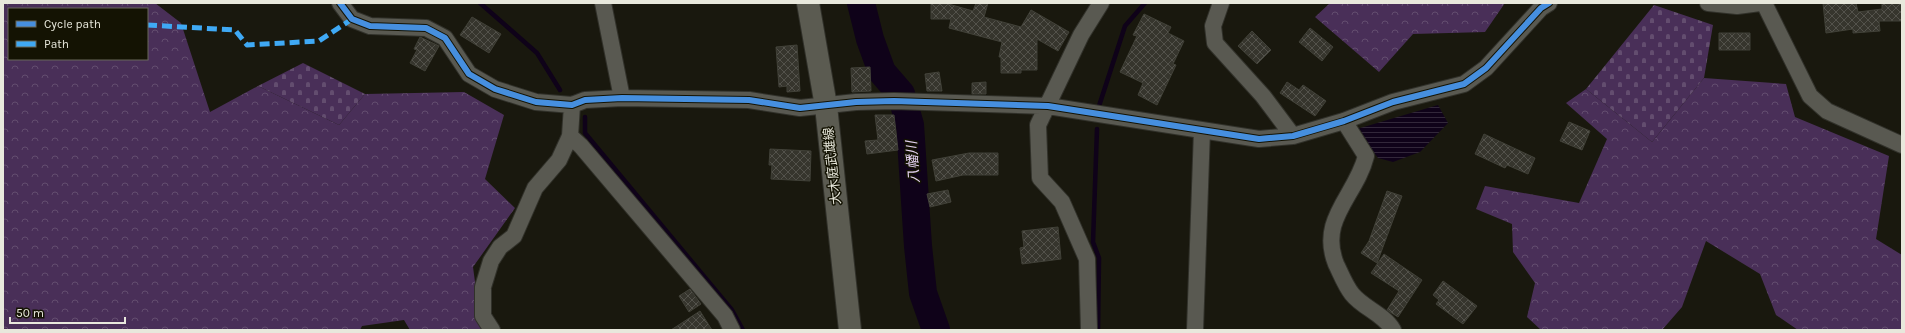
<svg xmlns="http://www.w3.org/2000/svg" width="1905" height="333" viewBox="0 0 1905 333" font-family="Karla,'Noto Sans JP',sans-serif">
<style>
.forest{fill:url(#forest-crowns);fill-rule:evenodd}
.cemetery{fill:url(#cemetery-stones)}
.water{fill:url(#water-rules)}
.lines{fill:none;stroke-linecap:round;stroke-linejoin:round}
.stream{stroke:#0f0219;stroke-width:4.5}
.river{stroke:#0f0219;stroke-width:28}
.building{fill:url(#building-cross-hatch);stroke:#414138}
.street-casing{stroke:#31312a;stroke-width:18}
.secondary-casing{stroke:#31312a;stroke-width:24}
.street{stroke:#595951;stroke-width:16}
.secondary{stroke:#5b5b51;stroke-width:22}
.quiet{stroke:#3fa9f5;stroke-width:5;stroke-dasharray:10 5;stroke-linecap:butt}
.cycleway-casing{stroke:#141303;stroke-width:8}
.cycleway{stroke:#468fdf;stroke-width:6}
.labels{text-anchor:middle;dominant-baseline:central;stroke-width:3;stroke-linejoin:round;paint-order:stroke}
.street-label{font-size:13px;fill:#e8e8dc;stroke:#141303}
.water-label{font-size:14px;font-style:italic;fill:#e5d2f3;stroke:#141303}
</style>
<defs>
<pattern id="forest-crowns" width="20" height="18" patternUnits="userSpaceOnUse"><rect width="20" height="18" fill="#492f58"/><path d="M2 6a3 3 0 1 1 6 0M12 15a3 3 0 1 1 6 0" fill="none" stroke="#634d6f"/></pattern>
<pattern id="cemetery-stones" width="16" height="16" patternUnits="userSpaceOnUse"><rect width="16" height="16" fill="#492f58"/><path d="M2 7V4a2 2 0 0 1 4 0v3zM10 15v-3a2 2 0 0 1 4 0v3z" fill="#634d6f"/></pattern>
<pattern id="water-rules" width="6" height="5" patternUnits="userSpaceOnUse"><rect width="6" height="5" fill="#0f0219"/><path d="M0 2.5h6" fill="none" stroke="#32273a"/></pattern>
<pattern id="building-cross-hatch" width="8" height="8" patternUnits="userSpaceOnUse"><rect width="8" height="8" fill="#36352d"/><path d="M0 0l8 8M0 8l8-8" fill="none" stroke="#53524b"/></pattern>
</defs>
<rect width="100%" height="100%" fill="#19180e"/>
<path class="forest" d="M3,3h152l26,20 29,89 48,-26 81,39 26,-31 99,-2 40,23 -19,64 30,29 -42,59 8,60 5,3h-76l-6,-10 -42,6 -2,4h-357zM9,9h138v50h-138z
M1330,3h175l-20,29 -72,2 -34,38 -64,-55z
M1704,78l82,6 9,33 94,39 -13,83 26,16v75h-104l-22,-15 -16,-41 -54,-33 -24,66 -20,23h-121l-14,-13 8,-34 -22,-31 -1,-28 -36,-15 9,-23 94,17 28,-64 -41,-36 20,-14 66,53z"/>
<path class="cemetery" d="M1654,5l59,20 -9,53 -52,64 -66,-53z
M303,63l62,31 -26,31 -81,-39z"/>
<path class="water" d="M1438,105l10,18 -28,29 -27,10 -15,-4 -21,-29z"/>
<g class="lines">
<path class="stream" d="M480,3l57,50 23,37
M1099,106l26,-80 20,-23
M585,117v16l147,177 11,20
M1097,129l-4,113 6,16 -1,72"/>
<path class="river" d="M861,3l9,36 12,33 19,22 9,31 8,121 5,47 13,37"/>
</g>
<path class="building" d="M931,3h14l28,8 3,-8h12l-4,14 37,10 10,-17 38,22 -11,19 -21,-12v31h-16v3h-20v-16h-2l3,-15 -53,-14 2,-9h-20z
M1823,3h33l2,9 24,-3v-6h20v18h-23l1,10 -27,2v-4l-27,4z
M1144,14l27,13 -3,6 16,8 -11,23 3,1 -19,40 -19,-10 5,-12 -23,-11 17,-36 -4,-1z
M472,17l29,17 -12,19 -29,-18z
M1310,28l23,19 -11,14 -23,-19z
M1252,31l19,19 -14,14 -19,-18z
M1719,33h31v17h-31z
M420,37l19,9 -14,25 -15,-8 7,-13 -3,-1z
M797,45l3,46 -13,1v-6l-8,1 -3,-40z
M870,67l1,24 -19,1 -1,-24z
M939,72l3,19h-15l-2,-17z
M986,82v12h-14v-11z
M1287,82l12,8 4,-5 23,16 -11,15 -35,-23z
M875,115h19l4,35 -31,4 -2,-13 13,-1z
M1569,122l21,9 -8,19 -22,-9z
M1484,134l51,24 -7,16 -21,-9 -2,3 -30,-14z
M770,149l41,2 -1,30 -39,-2 1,-14h-3z
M969,153h29v22h-35l-27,6 -4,-21z
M948,190l3,12 -21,5 -3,-13z
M1387,191l15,5 -25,67 -16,-10 8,-12z
M1058,227l3,32 -39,5 -2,-16 4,-1 -2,-16z
M1384,254l38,26 -24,37 -11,-7 12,-19 -28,-18z
M1443,281l34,25 -14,18 -27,-20 3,-4 -6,-5z
M690,289l11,15 -12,8 -10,-16z
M700,311l12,19h-41z"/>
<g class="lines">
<g class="street-casing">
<path id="street" d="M340,3l12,16 18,7 56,2 19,10 24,36 26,15 41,13 36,3 13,-5 37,-2 127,2 51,8 56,-6 38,-1 154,5 211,33 34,-3 51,-15 49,-19 71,-18 22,-16 55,-60 8,-5
M603,3l19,95
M1221,3l-8,23 2,17 48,53 30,40
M1708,3l29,3 23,-3
M1764,3l46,93 17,15 75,34
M1344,121l22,35c-10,40 -48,63 -30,108 5,10 9,21 16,30 11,14 32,20 41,36
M570,136l11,10 144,170 7,14
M492,330l-9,-14v-29l8,-26 9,-14 14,-11 21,-48 24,-28 11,-24 2,-31
M1089,330l-2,-71 -25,-57 -22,-24 -2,-53 43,-90 20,-32
M1195,330l7,-200"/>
</g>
<g class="secondary-casing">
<path id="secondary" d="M808,3l18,103 24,224"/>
</g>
<use href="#street" class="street"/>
<use href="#secondary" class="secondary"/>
<path class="quiet" d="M147,25l88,5 12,15 72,-4 33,-22"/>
<g class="cycleway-casing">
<path id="cycleway" d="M340,3l12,16 18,7 56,2 19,10 24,36 26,15 41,13 36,3 13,-5 37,-2 127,2 51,8 56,-6 38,-1 154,5 211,33 34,-3 51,-15 49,-19 71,-18 22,-16 55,-60 8,-5"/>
</g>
<use href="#cycleway" class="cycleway"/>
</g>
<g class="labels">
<g class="street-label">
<text transform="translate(832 166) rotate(-96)">大木庭武雄線</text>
</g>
<g class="water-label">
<text transform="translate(913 162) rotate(-94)">八幡川</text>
</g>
</g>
<rect width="1905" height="333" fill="none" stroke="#e8e8dc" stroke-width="8"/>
<rect x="8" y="8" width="140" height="52" fill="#141303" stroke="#69685a"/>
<rect x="16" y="21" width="20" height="6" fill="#468fdf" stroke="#69685a"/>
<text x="44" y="28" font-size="12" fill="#e8e8dc">Cycle path</text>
<rect x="16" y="41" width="20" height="6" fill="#3fa9f5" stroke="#69685a"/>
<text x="44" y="48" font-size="12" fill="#e8e8dc">Path</text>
<path d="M10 317v6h115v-6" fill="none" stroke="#e8e8dc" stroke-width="2"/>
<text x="16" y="317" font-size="12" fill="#e8e8dc" stroke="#141303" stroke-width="3" paint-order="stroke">50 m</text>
</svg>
